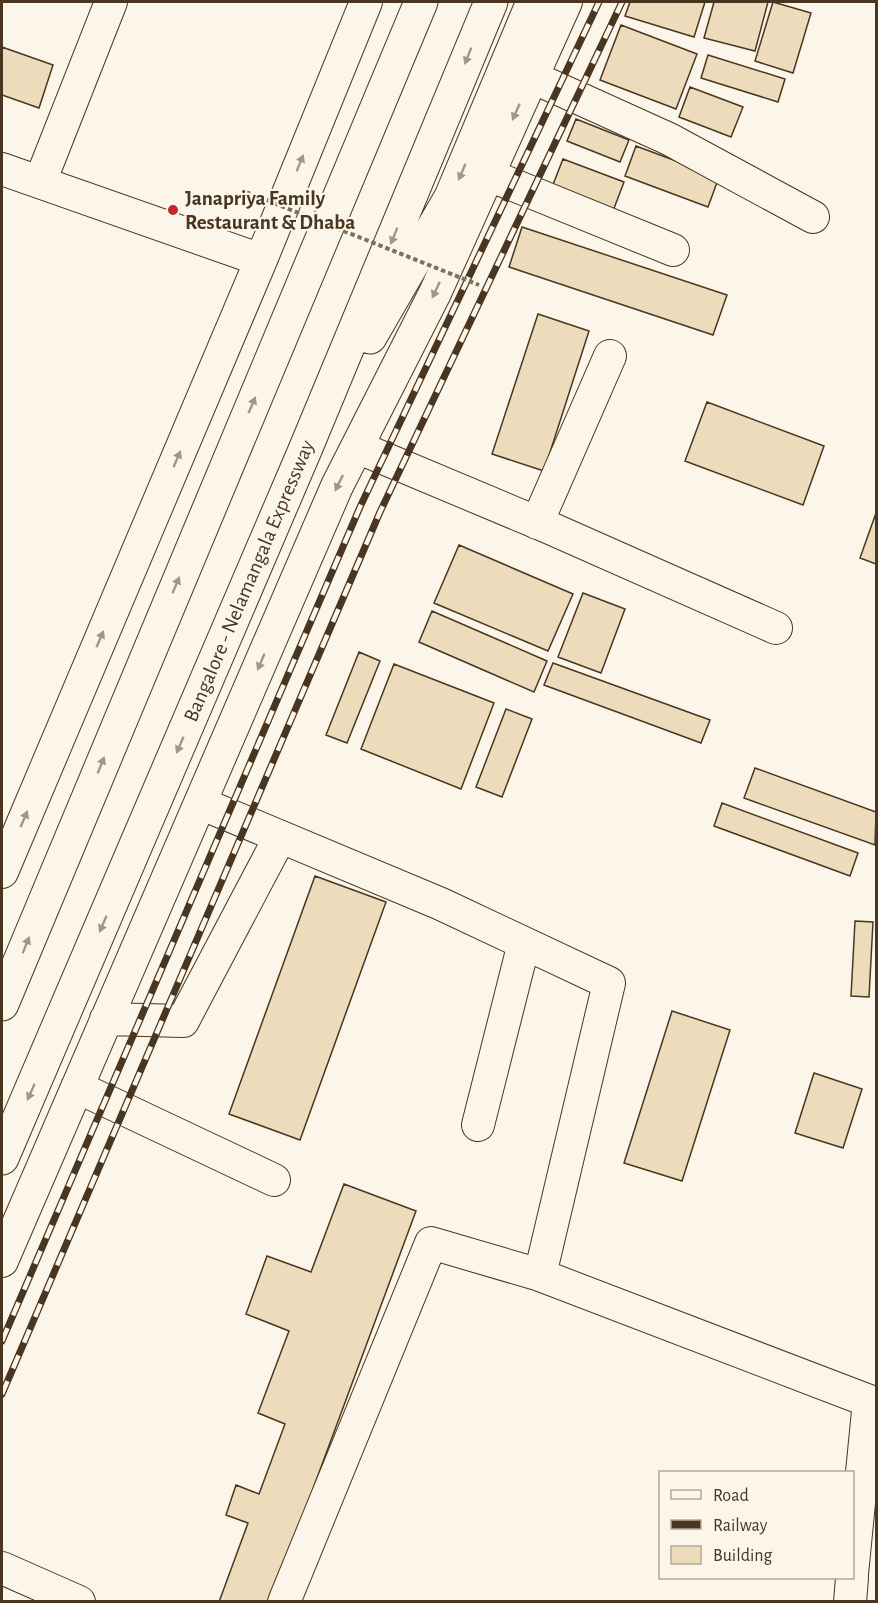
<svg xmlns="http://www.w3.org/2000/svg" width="878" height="1603" viewBox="0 0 878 1603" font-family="'Alegreya Sans',sans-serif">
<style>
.building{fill:#ecdcbc;stroke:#4a3520;stroke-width:1.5}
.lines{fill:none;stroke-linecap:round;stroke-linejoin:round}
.minor-casing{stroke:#4a3520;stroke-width:34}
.highway-casing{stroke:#4a3520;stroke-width:35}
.minor{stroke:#fbf6e9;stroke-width:32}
.highway{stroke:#fbf6e9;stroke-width:33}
.rail-casing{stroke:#4a3520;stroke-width:7}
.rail{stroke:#fbf6e9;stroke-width:4.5;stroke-dasharray:14;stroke-linecap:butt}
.path-bridge{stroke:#7f6f5c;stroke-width:4;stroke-dasharray:4.5 3;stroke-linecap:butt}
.oneway{fill:#a29684}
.poi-dot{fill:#c62828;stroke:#fbf6e9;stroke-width:2}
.labels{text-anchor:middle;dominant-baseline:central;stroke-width:4.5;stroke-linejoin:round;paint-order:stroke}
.poi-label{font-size:21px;font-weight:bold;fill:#4a3520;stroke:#fbf6e9;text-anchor:start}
.street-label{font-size:21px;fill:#4a3520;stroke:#fbf6e9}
</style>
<rect width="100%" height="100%" fill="#fbf6e9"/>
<path class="building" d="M630,2h75l-11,35 -69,-21z
M714,2h54l-13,49 -51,-13z
M773,2l38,11 -18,60 -38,-12z
M621,25l76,29 -21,55 -76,-29z
M2,47l51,18 -14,43 -37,-13z
M708,55l77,24 -7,23 -77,-24z
M690,87l53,20 -12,30 -52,-20z
M576,119l53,21 -9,22 -53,-21z
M636,146l83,31 -11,30 -83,-31z
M563,159l61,23 -11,29 -61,-24z
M522,227l205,68 -14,40 -204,-68z
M538,314l51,17 -45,140 -52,-17z
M707,402l117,44 -21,59 -118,-44z
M876,513v51l-16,-6z
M459,545l114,49 -25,57 -114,-48z
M583,593l42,16 -24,64 -43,-16z
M432,611l115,50 -13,31 -115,-50z
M359,652l21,9 -33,82 -21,-8z
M553,663l157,57 -9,23 -157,-58z
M394,664l100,39 -33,86 -100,-40z
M506,709l26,10 -30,78 -26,-10z
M755,768l121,44 -1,33 -131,-47z
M722,803l136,50 -8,23 -136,-50z
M315,876l71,26 -86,238 -71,-26z
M855,921l18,1 -4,75 -18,-1z
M672,1011l58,19 -48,151 -58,-18z
M814,1073l48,16 -19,59 -48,-15z
M344,1184l72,27 -145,391h-52l29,-79 -22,-8 10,-30 23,9 26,-70 -27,-11 31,-82 -43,-17 21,-58 44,16z"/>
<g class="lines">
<g class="minor-casing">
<path id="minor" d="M532,77l137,62 144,78
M2,169l259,91
M489,175l184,75
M40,182l71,-180
M357,447l193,81 226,100
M537,523l73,-167
M200,803l241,101 168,79 -69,292
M2,872l259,-612 105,-258
M106,1019l77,2 97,-184
M77,1087l197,93
M478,1125l46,-182
M2,1261l335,-775 98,-193 131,-291
M2,1568l77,34
M284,1602l147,-359 109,32 329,126 -17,173
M850,1602l2,-24"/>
</g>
<g class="highway-casing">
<path id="highway" d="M370,337l81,-140 82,-195
M2,1004l419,-1002
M2,1158l303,-708 186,-448"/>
</g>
<use href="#minor" class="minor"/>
<use href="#highway" class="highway"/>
<g class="rail-casing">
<path id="rail" d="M2,1341l358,-834 239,-505
M2,1394l378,-882 242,-510"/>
</g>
<use href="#rail" class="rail"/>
<path class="path-bridge" d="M246,192l233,93"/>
</g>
<defs><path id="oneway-solid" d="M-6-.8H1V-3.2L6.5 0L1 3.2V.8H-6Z" transform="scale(1.5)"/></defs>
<g class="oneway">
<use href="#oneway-solid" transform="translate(468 56) rotate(112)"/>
<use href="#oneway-solid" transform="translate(516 112) rotate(114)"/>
<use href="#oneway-solid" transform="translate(300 163) rotate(-68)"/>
<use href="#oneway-solid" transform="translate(462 172) rotate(113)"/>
<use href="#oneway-solid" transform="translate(394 236) rotate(112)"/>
<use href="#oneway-solid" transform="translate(436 290) rotate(115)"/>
<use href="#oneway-solid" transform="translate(252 405) rotate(-67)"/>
<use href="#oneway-solid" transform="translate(177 459) rotate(-67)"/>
<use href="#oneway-solid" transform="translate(339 483) rotate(116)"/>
<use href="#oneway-solid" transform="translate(176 585) rotate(-67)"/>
<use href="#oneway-solid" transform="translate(100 639) rotate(-67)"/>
<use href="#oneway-solid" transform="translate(261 662) rotate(113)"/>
<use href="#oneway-solid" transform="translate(180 745) rotate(113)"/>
<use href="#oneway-solid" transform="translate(101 765) rotate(-68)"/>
<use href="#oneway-solid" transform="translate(24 819) rotate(-67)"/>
<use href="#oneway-solid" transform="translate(103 924) rotate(113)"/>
<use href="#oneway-solid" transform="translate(26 945) rotate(-68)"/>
<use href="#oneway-solid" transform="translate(31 1092) rotate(114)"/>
</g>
<circle class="poi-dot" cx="173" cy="210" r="6"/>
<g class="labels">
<g class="poi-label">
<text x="185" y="198">Janapriya Family<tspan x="185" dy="24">Restaurant &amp; Dhaba</tspan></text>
</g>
<g class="street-label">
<text transform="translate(249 581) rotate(-67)">Bangalore - Nelamangala Expressway</text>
</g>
</g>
<rect width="878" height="1603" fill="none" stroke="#4a3520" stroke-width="6"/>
<rect x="659" y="1471" width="195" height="108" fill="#fbf6e9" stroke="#b4a999" stroke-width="1.5"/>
<rect x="671" y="1490" width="30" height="9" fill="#fbf6e9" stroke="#b4a999" stroke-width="1.5"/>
<text x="713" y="1501" font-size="18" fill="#4a3520">Road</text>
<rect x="671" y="1520" width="30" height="9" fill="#4a3520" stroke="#b4a999" stroke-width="1.5"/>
<text x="713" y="1531" font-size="18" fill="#4a3520">Railway</text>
<rect x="671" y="1546" width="30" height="18" fill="#ecdcbc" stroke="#b4a999" stroke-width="1.5"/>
<text x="713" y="1561" font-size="18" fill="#4a3520">Building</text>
</svg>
